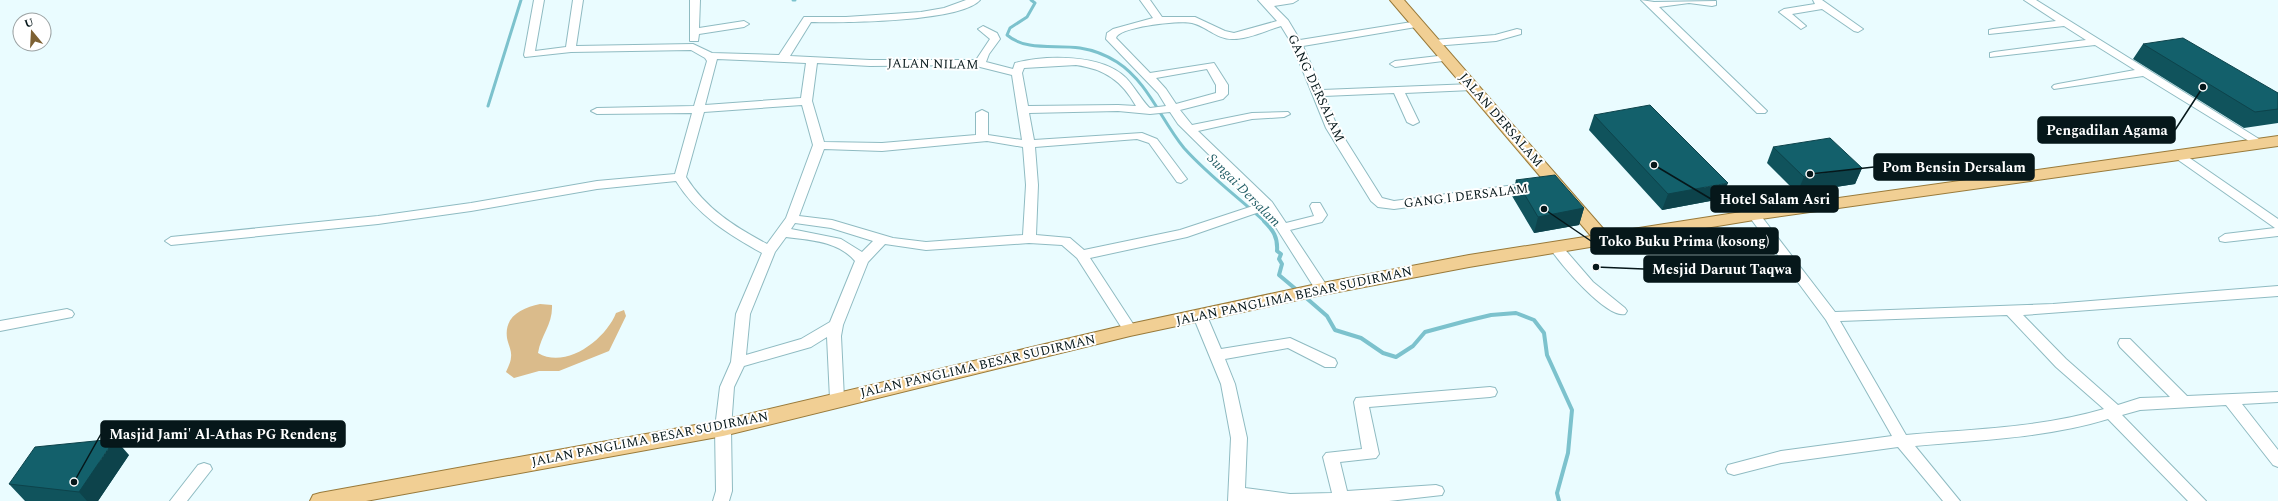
<svg xmlns="http://www.w3.org/2000/svg" width="2278" height="501" viewBox="0 0 2278 501" font-family="Spectral,serif">
<style>
.forest{fill:#dabb8b}
.lines{fill:none;stroke-linecap:round;stroke-linejoin:round}
.stream-far1{stroke:#7cc2cd;stroke-width:3}
.stream{stroke:#7cc2cd;stroke-width:4}
.minor-casing{stroke:#8fbbc2;stroke-width:2}
.major-casing{stroke:#997a3a;stroke-width:2}
.minor{fill:#fff;fill-rule:evenodd}
.major{fill:#f1cf94;fill-rule:evenodd}
.wall{fill:#10535c}
.shaded-wall{fill:#0d434b}
.building{fill:#13606b;stroke:#0d434b}
.labels{text-anchor:middle;dominant-baseline:central;stroke-width:4;stroke-linejoin:round;paint-order:stroke}
.street-label{font-size:13px;fill:#06171a;stroke:#fff}
.water-label{font-size:14px;font-style:italic;fill:#235e66;stroke:#fff}
.leader{fill:none;stroke:#06171a;stroke-width:1.5}
.callout-dot{fill:#06171a;stroke:#fff;stroke-width:1.5}
.callout{fill:#06171a;stroke:#06171a;stroke-width:1.5}
.callout-label{font-size:14px;text-anchor:middle;font-weight:bold;fill:#fff}
</style>
<rect width="100%" height="100%" fill="#eafcff"/>
<path class="forest" d="M540,304l12,1c1,19 -11,30 -14,48 28,17 68,-14 78,-40l8,-3 2,6 -17,35 -50,20h-20l-25,7 -8,-6c2,-5 5,-10 5,-15 1,-6 -3,-13 -4,-19 -3,-22 15,-30 33,-34z"/>
<g class="lines">
<path class="stream-far1" d="M793,0h2
M1031,0l4,3 -8,14 -17,11 -3,7c20,17 49,9 73,13 13,2 26,7 37,14 31,20 44,58 67,86 24,27 54,49 81,74
M488,106l33,-106"/>
<path class="stream" d="M1264,221c9,9 14,16 13,30l4,3 -2,5 3,5 -3,11 19,16
M1304,296l23,20 8,14 26,8 22,15 13,4 17,-11 12,-14 41,-11 25,-6 25,-2 18,7 10,13 3,22 25,55 -4,43 -11,40 2,8"/>
<g class="minor-casing">
<path id="minor" d="M534,0h10l-9,51 31,-4 7,-47h10l-7,46 117,-2 19,9 67,2 25,-38h42l75,-5 23,-4 22,-8h14c-19,22 -138,23 -169,22l-21,34 80,4h106l14,-21 -12,-10 5,-3 14,7 3,6 -11,15 -3,8 27,7 2,-6c31,-8 86,-9 110,14 7,6 20,28 25,31l16,-2 -8,-13 -52,-54 1,-6 6,-4 40,-11 -13,-18h10l12,17h33l30,14 9,2 43,-12 -19,-21h40l-5,3 -19,3 14,14 12,20 118,-19 5,3 -1,2 -119,20 19,44 150,-6 6,3 -6,3 -67,3 14,29 -6,3 -6,-3 -13,-29 -70,3 14,32 44,70 12,3 136,-18 6,4 -6,4 -136,18 -16,-2 -7,-6 -45,-73 -34,-84 -11,-18c-14,4 -32,13 -47,13 -17,1 -28,-13 -42,-16 -13,-3 -73,4 -76,15l34,35 64,-10 14,22v9l-5,5 -43,11 12,15 60,-12 36,-1 2,2 -6,3 -32,2 -54,12 74,71 14,21 28,-7 -4,-10 2,-3h8l7,12 -5,7 -32,8 39,59 -2,3h-10l-52,-82 -78,27 -97,21 47,72 -2,3h-10l-48,-75 -15,-13 -33,-2 -103,7 -41,-6 -17,18 -25,63 -2,11 3,63 -2,4 -5,2 -5,-2 -2,-4 -3,-62 -16,10 -67,19 -10,21 -3,41 1,63 -3,10h-16l3,-10 -1,-63 5,-41 11,-25 5,-48 26,-61c-34,-19 -65,-38 -86,-72l-79,8 -126,22 -93,13 -207,21 -6,-4 6,-4 207,-21 93,-13 126,-22 78,-7 17,-61 -95,1 -6,-3 6,-3 97,-2 13,-45 -2,-3 -14,-8 -120,2 -46,5 -1,-2zM717,59l89,4 -5,35 -96,7zM817,63l53,3 102,-1 40,10 10,65 -34,-5v-22l-6,-3 -6,3v22l-94,8 -58,-1 -12,-41zM1076,65c29,4 46,16 60,41l-18,-1 -90,1 -6,-33 2,-5zM1207,69l9,16v8l-40,11 -10,-15 -10,-11zM802,105l11,40 -27,73 -19,26c-32,-17 -61,-35 -81,-67l18,-65zM1118,111l32,3 20,-2 8,12 81,80 -79,26 -96,20 -14,-12 -34,-3 2,-50 -3,-38 102,-8 12,4 28,39 4,1 6,-4 -30,-40 -15,-6 -108,7 -5,-27zM987,141l36,6 3,38 -3,50 -97,7 -33,-4 -61,-18 -33,-4 25,-67 58,2zM795,223l36,5 42,13 -11,11 -21,-13 -50,-10zM786,237c24,3 52,4 69,24l-25,61 -29,17 -55,16 4,-41 25,-62z
M690,0h10l-1,28 45,-7 5,3 -5,3 -45,7 -1,7h-8z
M1641,0l13,2 62,-1v4l-4,1 -23,-3 -30,4 106,102 2,2 -2,2h-8z
M1813,0h9l41,29 -5,3 -4,-1 -32,-22 -30,5 14,12 -5,3 -22,-17 5,-3 31,-5z
M2024,0h12l231,144 -6,4 -4,-2 -114,-70 -89,13 -2,-2 2,-2 4,-1 77,-14 -40,-25 -105,12v-4l4,-1 92,-12 -22,-14 -75,8v-4l4,-1 63,-8z
M1517,29l4,1v4l-25,7 -62,5 -5,-3 5,-3 61,-5z
M1447,55l5,3 -1,2 -56,7 -5,-3 5,-3z
M2178,150l100,69v17l-53,6 -5,-1 -1,-3 6,-4 50,-6 -101,-71 -2,-3z
M1754,211l4,1 77,100 218,-8 225,-18v10l-255,19 43,44 52,46 22,-7 30,-1 -50,-50 -2,-4 2,-4h10l57,57 91,-4v10l-36,2 36,46v17l-5,-2 -47,-60 -86,5 -18,5 84,86h-18l-80,-82c-62,19 -129,21 -193,27l45,55h-17l-45,-54 -117,16 -47,12 -6,-2 -2,-4 2,-4 53,-14 111,-15 -66,-116 -78,-105zM2007,315l49,52 48,42c-64,19 -132,20 -198,26l-66,-114z
M1556,244l5,1 32,37 32,26 2,3 -2,3c-18,5 -66,-51 -75,-66z
M67,309l5,2 2,3 -2,3 -72,14v-10z
M1200,311l5,2 2,3 14,33 69,-11 45,21 2,4 -2,4h-10l-37,-19 -63,11 10,25 12,54 -2,50 45,6 42,-1 -9,-36 3,-4 36,-4 -8,-47 2,-4 134,-11 5,1 2,4 -2,4 -5,1 -121,10 10,47 -3,4 -36,4 7,29 89,-6 6,2 2,4 -2,4 -53,6h-161l3,-63 -10,-54 -28,-68 2,-3z
M204,463l6,2 2,4 -25,32h-17l28,-36z"/>
</g>
<g class="major-casing">
<path id="major" d="M1390,0h14l203,233 147,-23 524,-74v10l-524,74 -285,47 -152,29 -187,40 -407,100 -357,65h-56l3,-6 7,-2 403,-73 407,-96 187,-40 152,-29 122,-19z"/>
</g>
<use href="#minor" class="minor"/>
<use href="#major" class="major"/>
</g>
<path class="wall" d="M2143,44l135,49v30l-34,5 -111,-69z
M1594,115l127,84 -59,11 -73,-80z
M1773,147l89,21 -7,16 -58,9 -30,-30z
M1516,180l68,28 -5,17 -45,8 -22,-37z
M129,455l-31,46h-73l-16,-17z"/>
<path class="shaded-wall" d="M1862,168l-7,16 -58,9 7,-16z
M1728,183l-7,16 -59,11 6,-16z
M1584,208l-5,17 -45,8 4,-16z
M115,439l14,16 -31,46h-11l-8,-9z"/>
<path class="building" d="M2183,38l95,55v16l-23,3 -112,-68z
M1650,105l78,78 -60,11 -74,-79z
M1830,138l32,30 -58,9 -31,-30z
M1555,175l29,33 -46,9 -22,-37z
M115,439l-36,53 -70,-8 26,-37z"/>
<g class="labels">
<g class="street-label">
<text transform="translate(933 64) rotate(1)">JALAN NILAM</text>
<text transform="translate(1316 88) rotate(65)">GANG DERSALAM</text>
<text transform="translate(1501 120) rotate(49)">JALAN DERSALAM</text>
<text transform="translate(1466 196) rotate(-7)">GANG I DERSALAM</text>
<text transform="translate(1294 296) rotate(-12)">JALAN PANGLIMA BESAR SUDIRMAN</text>
<text transform="translate(978 366) rotate(-13)">JALAN PANGLIMA BESAR SUDIRMAN</text>
<text transform="translate(650 439) rotate(-11)">JALAN PANGLIMA BESAR SUDIRMAN</text>
</g>
<g class="water-label">
<text transform="translate(1244 190) rotate(45)">Sungai Dersalam</text>
</g>
</g>
<path class="leader" d="M2203 87L2175 130M1810 174L1874 167M1654 165L1711 199M1544 209L1591 241M1596 267L1644 269M74 482L101 434"/>
<g class="callout-dot">
<circle cx="2203" cy="87" r="4"/>
<circle cx="1810" cy="174" r="4"/>
<circle cx="1654" cy="165" r="4"/>
<circle cx="1544" cy="209" r="4"/>
<circle cx="1596" cy="267" r="4"/>
<circle cx="74" cy="482" r="4"/>
</g>
<g class="callout">
<rect x="2038" y="117" width="137" height="26" rx="4"/>
<rect x="1874" y="154" width="160" height="26" rx="4"/>
<rect x="1711" y="186" width="127" height="26" rx="4"/>
<rect x="1591" y="228" width="187" height="26" rx="4"/>
<rect x="1644" y="256" width="156" height="26" rx="4"/>
<rect x="101" y="421" width="244" height="26" rx="4"/>
</g>
<g class="callout-label">
<text x="2107" y="135">Pengadilan Agama</text>
<text x="1954" y="172">Pom Bensin Dersalam</text>
<text x="1775" y="204">Hotel Salam Asri</text>
<text x="1684" y="246">Toko Buku Prima (kosong)</text>
<text x="1722" y="274">Mesjid Daruut Taqwa</text>
<text x="223" y="439">Masjid Jami' Al-Athas PG Rendeng</text>
</g>
<g transform="translate(32 32) rotate(342)"><circle r="19" fill="#ffffff" stroke="#9ba2a3"/>
<path d="M0-3L7 15L0 10L-7 15Z" fill="#7d6133"/>
<text y="-6" font-size="11" font-weight="bold" text-anchor="middle" fill="#06171a">U</text>
</g>
</svg>
